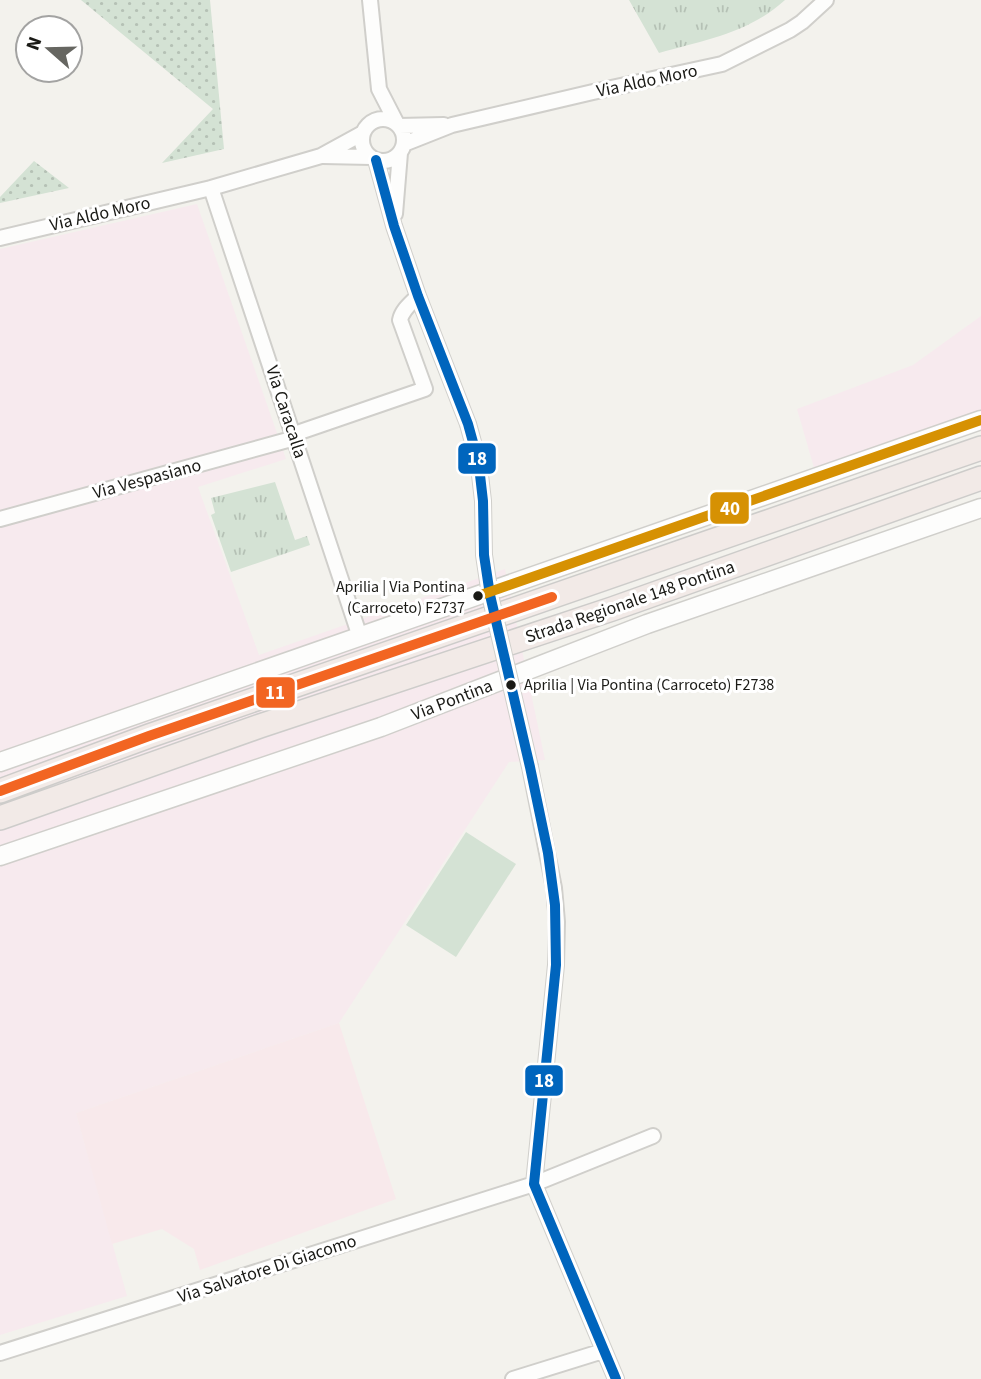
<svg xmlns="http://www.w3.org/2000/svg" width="981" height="1379" viewBox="0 0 981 1379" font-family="'Source Sans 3',sans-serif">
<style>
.commercial{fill:#f7eaee}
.education{fill:#f8e9eb}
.grass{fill:url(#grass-dots)}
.park{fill:url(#park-tufts)}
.pitch{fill:#d4e2d4}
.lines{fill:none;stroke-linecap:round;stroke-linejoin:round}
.minor-casing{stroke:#d0cfcb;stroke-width:18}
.tertiary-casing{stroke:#d0cfcb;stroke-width:21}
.trunk-casing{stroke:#cdccca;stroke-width:26}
.minor{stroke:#fdfdfc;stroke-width:14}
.tertiary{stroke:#fdfdfc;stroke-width:18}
.trunk{stroke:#f2eae7;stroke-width:23}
.minor-bridge-casing{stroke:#d0cfcb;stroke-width:18;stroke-linecap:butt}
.minor-bridge{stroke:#fdfdfc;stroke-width:14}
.bus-1-casing{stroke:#fff;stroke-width:16}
.bus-2-casing{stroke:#fff;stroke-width:16}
.bus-3-casing{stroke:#fff;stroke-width:16}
.bus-1{stroke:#0065bd;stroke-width:10}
.bus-2{stroke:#d69103;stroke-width:10}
.bus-3{stroke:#f26522;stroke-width:10}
.bus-dot{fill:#1a1a16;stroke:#fff;stroke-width:2.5}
.labels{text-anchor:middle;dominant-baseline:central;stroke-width:6;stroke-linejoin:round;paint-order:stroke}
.bus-label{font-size:16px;fill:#1a1a16;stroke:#fff;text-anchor:end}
.street-label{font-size:18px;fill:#1a1a16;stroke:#fff}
.line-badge{stroke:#fff;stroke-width:2.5}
.badge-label{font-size:19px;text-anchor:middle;font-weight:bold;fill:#fff}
</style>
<defs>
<pattern id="grass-dots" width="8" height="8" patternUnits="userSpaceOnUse" patternTransform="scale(1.75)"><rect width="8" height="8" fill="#d4e2d4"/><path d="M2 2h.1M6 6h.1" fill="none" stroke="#b5c1b5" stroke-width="1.8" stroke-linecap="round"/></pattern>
<pattern id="park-tufts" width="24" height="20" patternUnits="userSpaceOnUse" patternTransform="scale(1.75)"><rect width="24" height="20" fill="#d4e2d4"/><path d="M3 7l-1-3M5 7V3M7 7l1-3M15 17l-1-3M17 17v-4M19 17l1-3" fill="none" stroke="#b5c1b5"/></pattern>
</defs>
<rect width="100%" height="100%" fill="#f3f2ed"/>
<path class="commercial" d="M197,204l89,255 -88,28 61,168 246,-86 40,191 -36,2 -170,261 -263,90 51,183 -127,39v-1086z
M981,316v114l-162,55 -22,-76 116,-44z"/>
<path class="education" d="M339,1023l57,176 -196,71 -6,-21 -32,-20 -50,15 -36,-131z"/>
<path class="grass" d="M81,0h129l14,149 -62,14 51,-54z
M34,161l35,27 -69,15v-6z"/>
<path class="park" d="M629,0h156c-36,33 -81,40 -126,53z
M275,482l20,58 12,-4 3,9 -79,27 -20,-57 4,-2 -4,-15z"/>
<path class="pitch" d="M466,832l50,32 -60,93 -50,-32z"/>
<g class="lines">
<g class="minor-casing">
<path id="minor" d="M370,0l9,89 17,33
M362 140a21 21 0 1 1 42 0a21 21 0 1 1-42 0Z
M399,126l45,-1
M404,144l48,-19 141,-33 129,-28 68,-34 12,-8 24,-22
M323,156l48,1
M376,160l18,66 24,70 50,128
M211,188l149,449
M395,214l5,-61
M0,238l211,-50 110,-32 42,-23
M294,434l131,-45 -25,-69c2,-10 11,-17 18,-24
M0,519l295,-81
M530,767l24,121 3,34 -1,43 -22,219 82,195
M0,1353l534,-169 119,-48
M513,1379l90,-28"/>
</g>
<g class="tertiary-casing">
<path id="tertiary" d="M0,762l981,-342
M0,856l381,-129 266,-103 334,-116"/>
</g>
<g class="trunk-casing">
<path id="trunk" d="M0,791l149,-55 832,-288
M0,818l260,-92 352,-117 369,-131"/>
</g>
<use href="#minor" class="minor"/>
<use href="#tertiary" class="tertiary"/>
<use href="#trunk" class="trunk"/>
<g class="minor-bridge-casing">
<path id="minor-bridge" d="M468,424l8,29 4,22 3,26 1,54 6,40 40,172"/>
</g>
<use href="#minor-bridge" class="minor-bridge"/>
<g class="bus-1-casing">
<path id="bus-1" d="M376,160l18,66 24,70 50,128 8,29 4,22 3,26 1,54 6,40 40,172 18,86 7,52 1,60 -22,219 82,195"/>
</g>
<g class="bus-2-casing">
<path id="bus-2" d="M478,596l503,-176"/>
</g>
<g class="bus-3-casing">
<path id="bus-3" d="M0,791l149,-55 403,-139"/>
</g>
<use href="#bus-1" class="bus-1"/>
<use href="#bus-2" class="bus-2"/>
<use href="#bus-3" class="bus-3"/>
</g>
<g class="bus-dot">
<circle cx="478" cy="596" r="6"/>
<circle cx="511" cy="685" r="6"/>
</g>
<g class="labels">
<g class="bus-label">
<text x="465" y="587">Aprilia | Via Pontina<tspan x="465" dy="21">(Carroceto) F2737</tspan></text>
<text x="524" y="685" text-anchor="start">Aprilia | Via Pontina (Carroceto) F2738</text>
</g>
<g class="street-label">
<text transform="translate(647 81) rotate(-12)">Via Aldo Moro</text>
<text transform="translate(100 214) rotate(-13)">Via Aldo Moro</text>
<text transform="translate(286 412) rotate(72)">Via Caracalla</text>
<text transform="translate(147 479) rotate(-15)">Via Vespasiano</text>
<text transform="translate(630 602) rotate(-19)">Strada Regionale 148 Pontina</text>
<text transform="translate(452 700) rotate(-21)">Via Pontina</text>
<text transform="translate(267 1269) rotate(-18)">Via Salvatore Di Giacomo</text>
</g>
</g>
<g class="line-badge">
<rect x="457" y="442" width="40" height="33" rx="7" fill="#0065bd"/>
<rect x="709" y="491" width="41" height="34" rx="7" fill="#d69103"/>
<rect x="255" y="676" width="41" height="33" rx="7" fill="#f26522"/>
<rect x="524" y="1064" width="40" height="33" rx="7" fill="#0065bd"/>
</g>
<g class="badge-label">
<text x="477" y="465">18</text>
<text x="730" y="515">40</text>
<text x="275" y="699">11</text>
<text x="544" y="1087">18</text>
</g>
<g transform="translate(49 49) rotate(290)"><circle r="33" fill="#ffffff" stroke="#a3a3a2" stroke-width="2"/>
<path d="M0-5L12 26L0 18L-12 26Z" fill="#666661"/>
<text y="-10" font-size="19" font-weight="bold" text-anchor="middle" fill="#1a1a16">N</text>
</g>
</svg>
